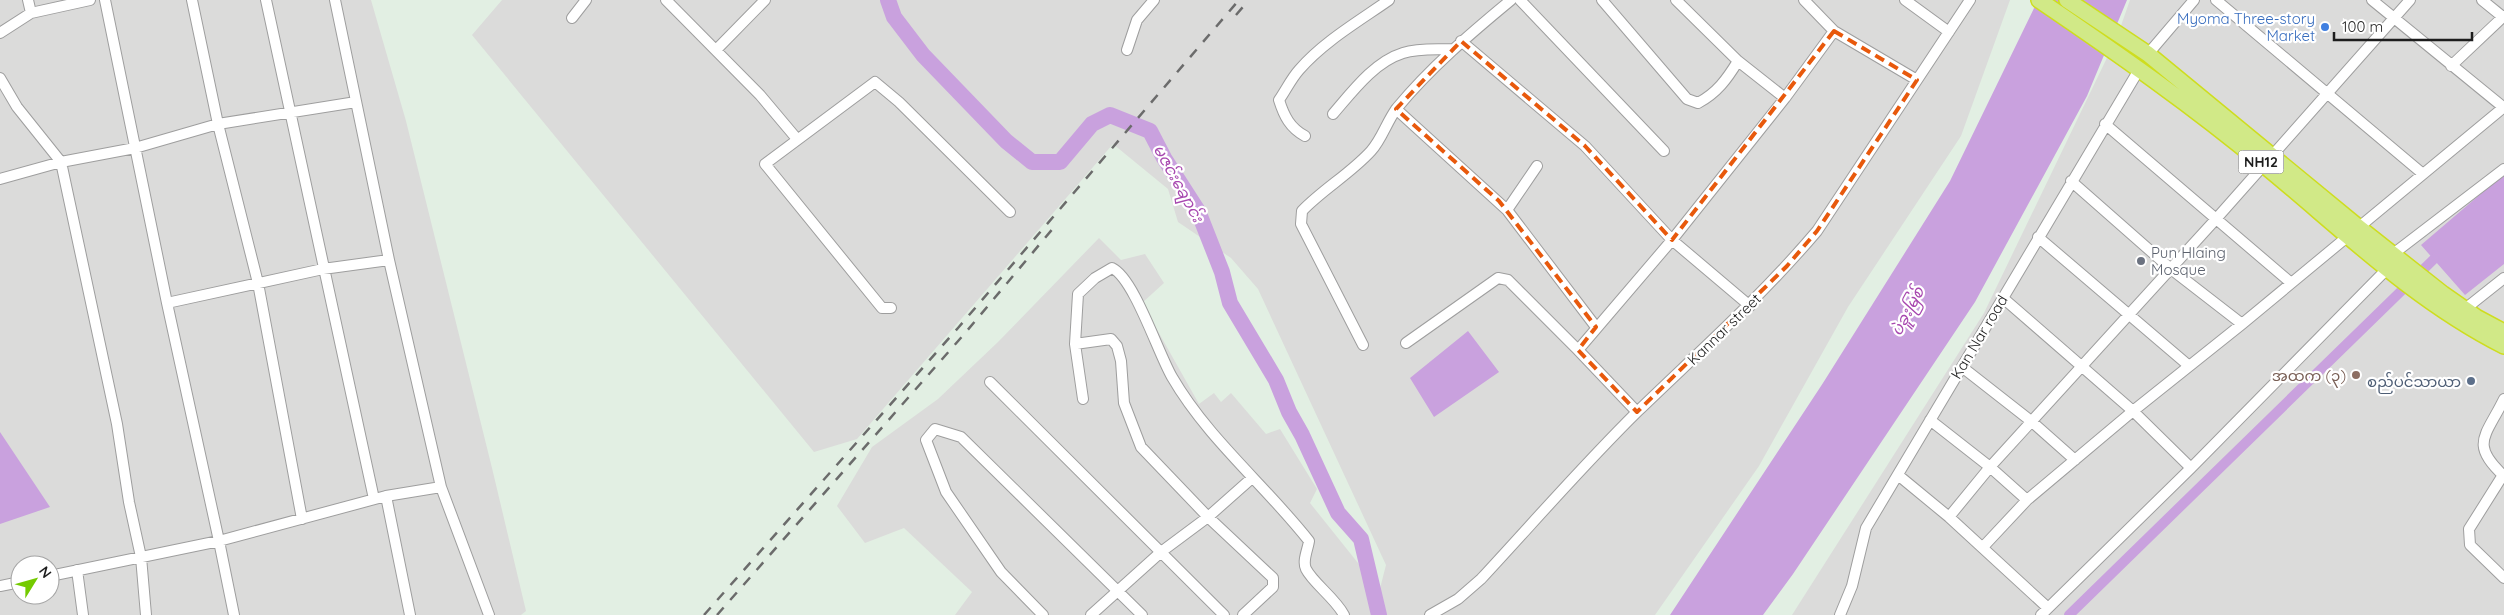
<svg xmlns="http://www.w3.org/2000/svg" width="2504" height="615" viewBox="0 0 2504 615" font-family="Quicksand,'Noto Sans Myanmar',sans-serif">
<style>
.residential{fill:#dbdbda;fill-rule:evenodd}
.water{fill:#c9a1de}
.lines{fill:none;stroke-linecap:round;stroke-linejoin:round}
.canal{stroke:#c9a1de;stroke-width:10}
.river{stroke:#c9a1de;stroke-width:16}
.minor-casing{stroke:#9e9e9e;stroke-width:12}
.highway-casing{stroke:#cedd1f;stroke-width:18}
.minor{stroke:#fff;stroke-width:10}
.highway{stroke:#d1e987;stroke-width:15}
.rail{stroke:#6b6b6b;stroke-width:2.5;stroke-dasharray:10 10;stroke-linecap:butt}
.marked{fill:none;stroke:#e8590c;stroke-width:4;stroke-dasharray:10 6;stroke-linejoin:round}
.shop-dot{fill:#3f7fe0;stroke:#fff;stroke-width:2}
.worship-dot{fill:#6b7280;stroke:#fff;stroke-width:2}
.education-dot{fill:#8d6e63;stroke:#fff;stroke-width:2}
.service-dot{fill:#5c6f8a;stroke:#fff;stroke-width:2}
.labels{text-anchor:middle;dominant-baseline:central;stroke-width:4.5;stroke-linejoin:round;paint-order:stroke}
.shield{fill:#fff;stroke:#616161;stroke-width:1}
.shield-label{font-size:14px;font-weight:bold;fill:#1d1d1d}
.shop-label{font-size:15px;fill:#366cbe;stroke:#fff;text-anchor:end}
.worship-label{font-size:15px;fill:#5b616d;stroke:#fff;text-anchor:start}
.street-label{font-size:15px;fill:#1d1d1d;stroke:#fff}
.education-label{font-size:15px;fill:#785e54;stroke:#fff;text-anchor:end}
.service-label{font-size:15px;fill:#4e5e75;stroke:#fff;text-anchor:end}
.water-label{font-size:16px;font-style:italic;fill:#a747af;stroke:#fff}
</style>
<rect width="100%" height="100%" fill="#e2efe3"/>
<path class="residential" d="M0,0h371l35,121 86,347 34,143 -5,4h-521zM20,565h30v30h-30z
M502,0h1508l-49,136 -113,171 -89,159 -104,149h-700l17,-23 -68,-64 -39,15 -28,-37 35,-59 66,-48 60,-57 101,-104 22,22 24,-6 19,29 -22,20 57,101 15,-11 7,9 10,-9 35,41 14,-5 37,60 -7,14 56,70 9,35 11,-43 -128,-276 -27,-31 -53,-36 -10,-33 -55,-45 -256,295 -43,13 -342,-417z
M2130,0h374v615h-712l192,-302 133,-276z"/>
<path class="water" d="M2038,0h89l-40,96 -112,206 -182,272 -30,41h-93l153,-232 127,-202z
M2504,174v90l-39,31 -44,-50z
M1468,331l31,41 -65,45 -24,-39z
M0,432l50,75 -50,17z"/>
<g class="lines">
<path class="canal" d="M2069,615l365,-356"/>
<path class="river" d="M888,0l6,17 29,38 83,86 26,21h28l32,-38 18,-9 40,16 14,27 34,53 24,61 8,31 46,77 13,32 13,23 36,78 23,26 18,76"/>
<g class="minor-casing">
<path id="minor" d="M28,0l3,13
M192,0l26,124 40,159 44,236
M266,0l108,499
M335,0l54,260 52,227 48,128
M666,0l94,95 37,44
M1520,0l144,151
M1602,0l85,99 11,4c19,-10 29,-24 40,-42l-62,-61
M1804,0l30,31 83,49
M1905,0l44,32
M2216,0l207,174
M2372,0l131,107
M2482,0l21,17
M572,18l14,-18
M0,33l31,-20 59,-13
M1461,41l124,105 87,94 78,66
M716,50l49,-50
M1127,50l10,-30 17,-20
M2148,54l46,-54
M1738,61l47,37
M2451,66l53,-50
M0,78l17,29 44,55 56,262 12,78 12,55 5,58
M1396,109l111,101 89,117
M1333,114c19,-22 41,-52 70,-61 16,-5 34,-3 50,-4
M2105,124l185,158
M1305,136c-15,-8 -21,-20 -26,-36 7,-10 12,-21 20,-30 24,-28 60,-49 90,-70
M0,179l61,-17 74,-14 83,-24 138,-22
M2071,181l100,88 71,55
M1507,210l30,-44
M2038,237l150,128
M2393,254l111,-85
M2003,298l130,113 58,57
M167,303l156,-34 66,-9
M891,308h-9l-117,-144 110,-82 24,20 111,110
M2465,309l39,-31
M1406,343l92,-65 10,2 70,70
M1075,344l36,-5 6,7 4,15 3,42 17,44 67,70 65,61v9l-30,28
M1363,345l-62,-121 1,-13c21,-22 48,-37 69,-60 11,-12 16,-30 26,-43 33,-40 74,-75 114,-108
M1962,367l69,54 44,39
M990,382l234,233
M1083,399l-8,-55 3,-50 17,-16 17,-10c22,10 46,85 60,109 36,62 93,108 137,164 -1,8 -7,20 -3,28 7,14 29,29 38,46
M2504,399c-18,37 -35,45 0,77
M1637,412l-59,-62 94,-110 113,-142 49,-67
M1930,420l60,47 37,33
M1898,475l51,42 99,91
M2503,475l-34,54 1,16 34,33
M386,496l24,119
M1949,517l41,-50 226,-248 194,-219
M1983,547l44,-47 106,-89 109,-87 262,-217
M77,570l6,45
M50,576l169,-35 -52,-238 -62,-303
M0,586l20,-4
M234,615l-15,-74 167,-45 55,-9
M1043,615l-42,-43 -55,-80 -20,-52 9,-11 26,8 181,178
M1091,615l70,-63 47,-35 44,-39
M1430,615l28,-16 23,-20c52,-56 103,-115 157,-168 62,-60 123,-114 179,-180l153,-231
M1840,615l12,-29 14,-58 274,-460
M2041,615l150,-147 196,-199"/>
</g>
<g class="highway-casing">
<path id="highway" d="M2039,0c78,53 154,106 226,166 78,64 148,134 239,180
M2067,0l81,54 209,172 86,68 33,23 28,15"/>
</g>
<use href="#minor" class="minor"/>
<use href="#highway" class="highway"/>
<path class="rail" d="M1236,15l13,-15
M704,615l254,-287 281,-328
M717,615l249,-283 89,-106"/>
</g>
<path class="marked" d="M1834,31l83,49 -100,151 -30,35 -150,146 -59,-62 18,-23 -97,-126 -103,-92 65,-68 124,105 87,94z"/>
<circle class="shop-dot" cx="2325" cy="27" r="5"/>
<circle class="worship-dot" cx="2141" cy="261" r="5"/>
<circle class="education-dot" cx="2356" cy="375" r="5"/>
<circle class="service-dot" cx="2471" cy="381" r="5"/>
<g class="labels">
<rect class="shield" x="2238.5" y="150.5" width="45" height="23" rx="4"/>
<g class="shield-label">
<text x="2261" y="162">NH12</text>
</g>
<g class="shop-label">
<text x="2315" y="18">Myoma Three-story<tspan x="2315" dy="17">Market</tspan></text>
</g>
<g class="worship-label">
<text x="2151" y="252">Pun Hlaing<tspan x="2151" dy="17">Mosque</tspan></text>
</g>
<g class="street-label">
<text transform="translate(1724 329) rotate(-44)">Kannar street</text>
<text transform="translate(1979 337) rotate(-59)">Kan Nar road</text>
</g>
<g class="education-label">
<text x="2346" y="375">အထက (၃)</text>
</g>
<g class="service-label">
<text x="2461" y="381">စည်ပင်သာယာ</text>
</g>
<g class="water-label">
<text transform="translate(1179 183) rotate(61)">မဇင်းချောင်း</text>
<text transform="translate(1907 311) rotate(-62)">ပဲခူးမြစ်</text>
</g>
</g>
<g transform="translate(35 580) rotate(53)"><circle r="24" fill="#ffffff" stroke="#a5a5a5"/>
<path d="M0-4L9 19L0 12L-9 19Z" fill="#74ca00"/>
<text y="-8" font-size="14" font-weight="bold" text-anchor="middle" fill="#1d1d1d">N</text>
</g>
<path d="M2334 32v8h138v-8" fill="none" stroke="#1d1d1d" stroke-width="2.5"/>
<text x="2342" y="32" font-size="15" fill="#1d1d1d" stroke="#ffffff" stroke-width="4" paint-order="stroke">100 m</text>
</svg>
